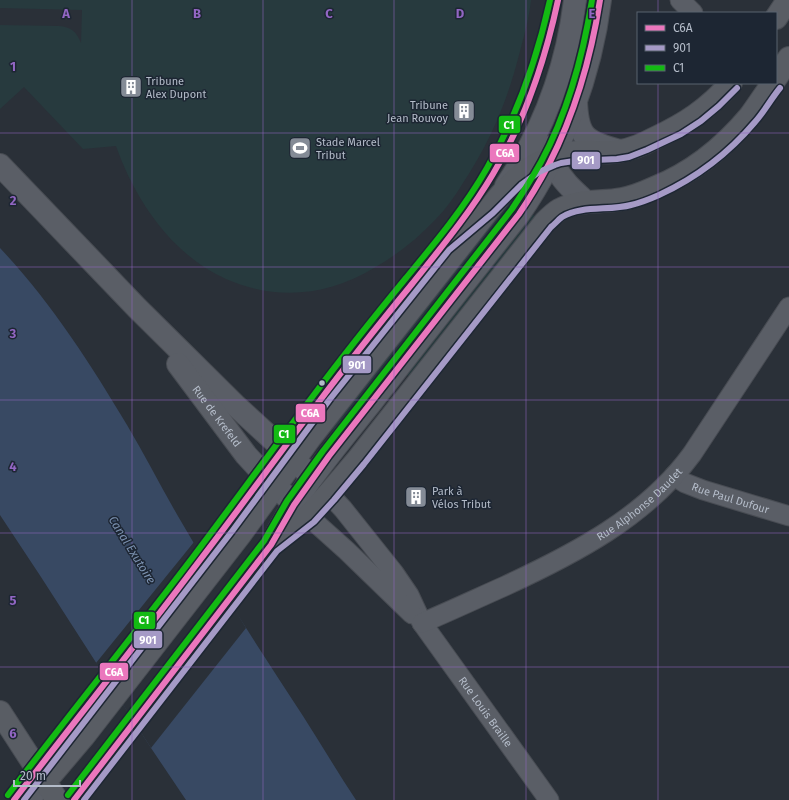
<svg xmlns="http://www.w3.org/2000/svg" width="789" height="800" viewBox="0 0 789 800" font-family="'Fira Sans',sans-serif">
<style>
.green{fill:#273a3e}
.water{fill:#384963}
.pier{fill:#2a3038}
.lines{fill:none;stroke-linecap:round;stroke-linejoin:round}
.minor-casing{stroke:#484c53;stroke-width:21}
.tertiary-casing{stroke:#484c53;stroke-width:24}
.secondary-casing{stroke:#484c53;stroke-width:24}
.minor{stroke:#5a5e66;stroke-width:19}
.tertiary{stroke:#5a5e66;stroke-width:22}
.secondary{stroke:#595d64;stroke-width:22}
.bus-1-casing{stroke:#1d2633;stroke-width:9}
.bus-2-casing{stroke:#1d2633;stroke-width:9}
.bus-3-casing{stroke:#1d2633;stroke-width:9}
.bus-1{stroke:#eb77bd;stroke-width:6}
.bus-2{stroke:#a59ac6;stroke-width:6}
.bus-3{stroke:#13ba13;stroke-width:6}
.grid{fill:none;stroke:#9266c3;stroke-width:1;stroke-opacity:0.55}
.bus-dot{fill:#b4bcc9;stroke:#1d2633;stroke-width:1.5}
.labels{text-anchor:middle;dominant-baseline:central;stroke-width:3;stroke-linejoin:round;paint-order:stroke}
.poi-label{font-size:11px;fill:#b4bcc9;stroke:#1d2633;text-anchor:start}
.street-label{font-size:11px;fill:#b4bcc9;stroke:#1d2633}
.water-label{font-size:12px;font-style:italic;fill:#7c92b1;stroke:#1d2633}
.grid-label{font-size:13px;text-anchor:middle;font-weight:bold;fill:#9266c3;stroke:#1d2633;stroke-width:3;stroke-linejoin:round;paint-order:stroke}
.line-badge{stroke:#1d2633;stroke-width:1.5}
.badge-label{font-size:11px;text-anchor:middle;font-weight:bold;fill:#fff}
</style>
<rect width="100%" height="100%" fill="#2a3038"/>
<path class="green" d="M0,0h531c-2,19 -7,36 -12,55 -12,47 -29,87 -56,128 -8,13 -17,26 -28,37 -18,19 -38,35 -61,48 -47,28 -97,33 -148,11 -54,-24 -91,-79 -110,-133l-33,3 -59,-62 -24,22v-84l59,1c12,1 17,5 22,17l1,-33 -82,-2z
M510,198l4,4 -179,230 -4,-4z
M531,213l8,6 -126,161 -7,-6z"/>
<path class="water" d="M0,248c50,53 90,115 127,177 19,32 36,66 55,98 38,66 80,130 121,193 18,28 35,57 53,84h-170l-35,-52 -110,-171 -41,-62z"/>
<path class="pier" d="M194,542l52,86 -95,120 -55,-85z"/>
<g class="lines">
<g class="minor-casing">
<g id="minor">
<path d="M680,0l13,13"/>
<path id="s1" d="M674,476l11,7 18,7 86,26"/>
<path id="s2" d="M329,494l14,15 51,64 15,22 13,28 127,177"/>
<path d="M308,516l39,35 65,63"/>
<path id="s3" d="M422,623c28,-12 56,-25 83,-37 69,-32 141,-69 187,-132l97,-147"/>
<path d="M30,800l15,-18"/>
</g>
</g>
<g class="tertiary-casing">
<g id="tertiary">
<path d="M576,100c1,37 9,42 44,51"/>
<path d="M549,147c2,6 3,13 6,19 7,15 19,25 31,36"/>
<path d="M0,165l137,143 98,97 48,44 25,24"/>
<path d="M506,186c37,-55 61,-119 69,-186"/>
<path id="s4" d="M178,364l68,91 23,25 20,19"/>
<path d="M271,545c25,-52 63,-96 99,-141 49,-64 99,-127 149,-190 43,-62 72,-140 81,-214"/>
</g>
</g>
<g class="secondary-casing">
<path id="secondary" d="M776,18l12,-18
M776,78l13,-20
M0,712l57,88
M45,782l39,-46 156,-201 70,-97 188,-240c20,-25 47,-44 80,-46 14,-1 28,2 42,-1 13,-2 24,-7 35,-13 30,-14 53,-29 76,-55
M74,800l197,-255c12,-10 25,-19 37,-29 18,-18 34,-38 50,-57l187,-237c5,-5 9,-9 14,-12 19,-11 42,-7 63,-11 11,-2 21,-6 32,-11 38,-15 70,-41 96,-72 8,-11 15,-22 23,-33"/>
</g>
<use href="#minor" class="minor"/>
<use href="#tertiary" class="tertiary"/>
<use href="#secondary" class="secondary"/>
<g class="bus-1-casing">
<path id="bus-1" d="M14,800c62,-80 125,-159 186,-240 40,-52 78,-105 118,-157 30,-40 62,-80 94,-119 28,-35 58,-71 81,-110 32,-54 52,-113 65,-174
M74,800l197,-255 23,-40 35,-49 190,-242c11,-16 21,-33 30,-50 27,-53 42,-106 51,-164"/>
</g>
<g class="bus-2-casing">
<path id="bus-2" d="M24,800l209,-270 97,-131 119,-149 44,-37 28,-28 18,-13 16,-7 6,-2 13,-2 43,-2 12,-2 18,-7 34,-16 20,-13 18,-15 18,-18
M84,800l193,-249 37,-29 20,-22 30,-36 187,-237c4,-3 7,-7 11,-10 20,-12 47,-6 69,-12 9,-2 19,-6 28,-10 37,-17 69,-41 96,-73 9,-10 16,-23 25,-34"/>
</g>
<g class="bus-3-casing">
<path id="bus-3" d="M8,795c61,-80 124,-158 185,-238 40,-53 79,-107 120,-161 30,-40 61,-79 93,-118 29,-35 59,-71 81,-110 30,-52 50,-109 63,-168
M68,795l196,-254 23,-40 36,-50 189,-242c10,-15 20,-31 29,-47 27,-50 42,-106 51,-162"/>
</g>
<use href="#bus-1" class="bus-1"/>
<use href="#bus-2" class="bus-2"/>
<use href="#bus-3" class="bus-3"/>
</g>
<path class="grid" d="M132,0v800M263,0v800M394,0v800M526,0v800M658,0v13M658,83v717M0,133h789M0,267h789M0,400h789M0,533h789M0,667h789"/>
<defs>
<g id="building-square" transform="scale(1.15)"><rect x="-9" y="-9" width="18" height="18" rx="4" fill="#848b96" stroke="#1d2633"/><path d="M-4-6H4V6H1V3H-1V6H-4ZM-2.5-4.3h1.7v1.8h-1.7ZM.8-4.3h1.7v1.8H.8ZM-2.5-1h1.7V.8h-1.7ZM.8-1h1.7V.8H.8Z" fill="#fff"/></g>
<g id="stadium-square" transform="scale(1.15)"><rect x="-9" y="-9" width="18" height="18" rx="4" fill="#848b96" stroke="#1d2633"/><path d="M0-5a6.5 5 0 1 0 0 10a6.5 5 0 1 0 0-10ZM-3.5-1.8h7v3.6h-7Z" fill="#fff"/></g>
</defs>
<g fill-rule="evenodd">
<use href="#building-square" x="131" y="87"/>
<use href="#building-square" x="464" y="111"/>
<use href="#stadium-square" x="300" y="148"/>
<use href="#building-square" x="416" y="497"/>
</g>
<circle class="bus-dot" cx="322" cy="383" r="3.5"/>
<g class="labels">
<g class="poi-label">
<text x="146" y="81">Tribune<tspan x="146" dy="13">Alex Dupont</tspan></text>
<text x="448" y="105" text-anchor="end">Tribune<tspan x="448" dy="13">Jean Rouvoy</tspan></text>
<text x="316" y="142">Stade Marcel<tspan x="316" dy="13">Tribut</tspan></text>
<text x="432" y="491">Park à<tspan x="432" dy="13">Vélos Tribut</tspan></text>
</g>
<g class="street-label">
<text stroke="none"><textPath href="#s4" startOffset="65">Rue de Krefeld</textPath></text>
<text stroke="none"><textPath href="#s1" startOffset="61">Rue Paul Dufour</textPath></text>
<text stroke="none"><textPath href="#s3" startOffset="249">Rue Alphonse Daudet</textPath></text>
<text stroke="none"><textPath href="#s2" startOffset="269">Rue Louis Braille</textPath></text>
</g>
<g class="water-label">
<text transform="translate(132 550) rotate(58)">Canal Exutoire</text>
</g>
</g>
<g class="grid-label">
<text x="66" y="18">A</text>
<text x="197" y="18">B</text>
<text x="329" y="18">C</text>
<text x="460" y="18">D</text>
<text x="592" y="18">E</text>
<text x="13" y="71">1</text>
<text x="13" y="205">2</text>
<text x="13" y="338">3</text>
<text x="13" y="471">4</text>
<text x="13" y="605">5</text>
<text x="13" y="738">6</text>
</g>
<g class="line-badge">
<rect x="498" y="115" width="23" height="19" rx="4" fill="#13ba13"/>
<rect x="489" y="143" width="31" height="20" rx="4" fill="#eb77bd"/>
<rect x="571" y="151" width="30" height="19" rx="4" fill="#a59ac6"/>
<rect x="342" y="355" width="30" height="19" rx="4" fill="#a59ac6"/>
<rect x="295" y="403" width="31" height="20" rx="4" fill="#eb77bd"/>
<rect x="273" y="424" width="23" height="20" rx="4" fill="#13ba13"/>
<rect x="133" y="611" width="23" height="19" rx="4" fill="#13ba13"/>
<rect x="133" y="630" width="30" height="19" rx="4" fill="#a59ac6"/>
<rect x="99" y="662" width="30" height="19" rx="4" fill="#eb77bd"/>
</g>
<g class="badge-label">
<text x="509" y="129">C1</text>
<text x="505" y="157">C6A</text>
<text x="586" y="164">901</text>
<text x="357" y="369">901</text>
<text x="310" y="417">C6A</text>
<text x="284" y="438">C1</text>
<text x="144" y="624">C1</text>
<text x="148" y="644">901</text>
<text x="114" y="676">C6A</text>
</g>
<rect x="637" y="12" width="140" height="72" fill="#1d2633" stroke="#59626f"/>
<rect x="645" y="25" width="20" height="6" fill="#eb77bd" stroke="#59626f"/>
<text x="673" y="32" font-size="12" fill="#b4bcc9">C6A</text>
<rect x="645" y="45" width="20" height="6" fill="#a59ac6" stroke="#59626f"/>
<text x="673" y="52" font-size="12" fill="#b4bcc9">901</text>
<rect x="645" y="65" width="20" height="6" fill="#13ba13" stroke="#59626f"/>
<text x="673" y="72" font-size="12" fill="#b4bcc9">C1</text>
<path d="M14 780v6h66v-6" fill="none" stroke="#b4bcc9" stroke-width="2"/>
<text x="20" y="780" font-size="12" fill="#b4bcc9" stroke="#1d2633" stroke-width="3" paint-order="stroke">20 m</text>
</svg>
